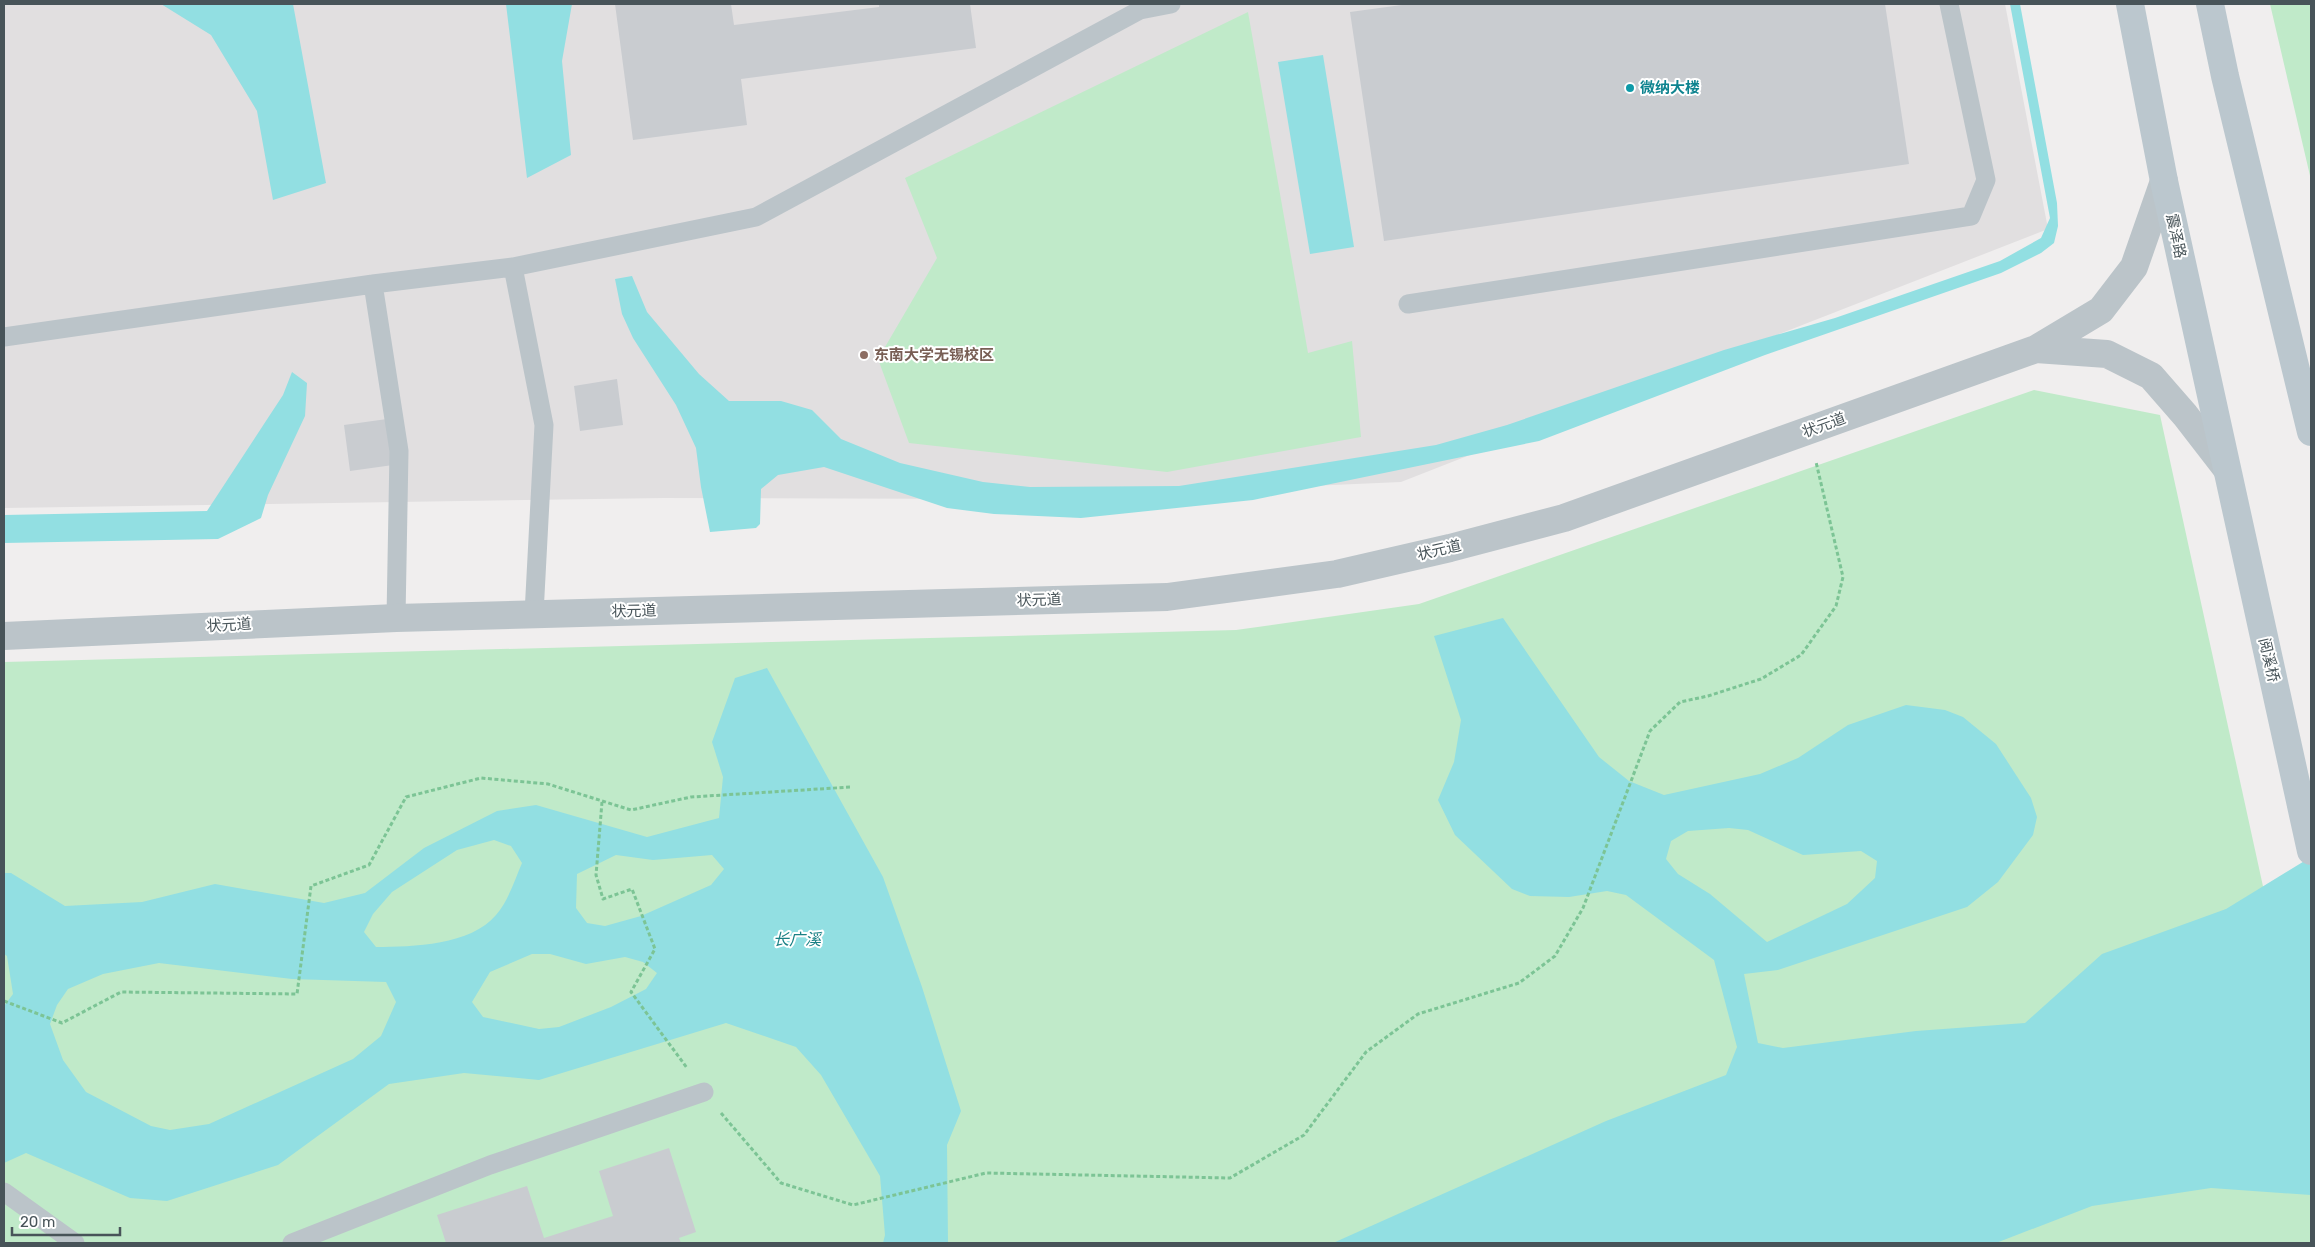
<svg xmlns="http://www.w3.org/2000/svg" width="2315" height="1247" viewBox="0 0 2315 1247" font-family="Rubik,'Noto Sans SC',sans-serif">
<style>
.education{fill:#e1dfe0}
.green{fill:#c0eac9}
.water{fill:#92dfe2;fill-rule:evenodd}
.building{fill:#c9ccd0}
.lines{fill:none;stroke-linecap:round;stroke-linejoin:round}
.path{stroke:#7cc495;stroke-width:3;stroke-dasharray:4 2.5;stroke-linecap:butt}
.lane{stroke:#bbc4c9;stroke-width:19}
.street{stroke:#bbc4c9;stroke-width:28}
.secondary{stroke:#bbc7ce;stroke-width:28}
.culture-dot{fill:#0f9aa8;stroke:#fff;stroke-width:2}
.education-dot{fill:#8d6e63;stroke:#fff;stroke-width:2}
.labels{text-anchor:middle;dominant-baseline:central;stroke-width:4;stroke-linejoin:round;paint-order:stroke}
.culture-label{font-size:15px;font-weight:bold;fill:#0d838f;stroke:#fff;text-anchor:start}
.street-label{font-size:15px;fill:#485459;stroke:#fff}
.education-label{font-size:15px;font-weight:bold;fill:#785e54;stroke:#fff;text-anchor:start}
.water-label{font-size:16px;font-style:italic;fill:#1a8085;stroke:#fff}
</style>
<rect width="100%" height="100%" fill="#f0eeee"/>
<path class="education" d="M4,4h2001l43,225 -647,253 -393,17 -344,-1 -660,10z"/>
<path class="green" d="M2270,4h41v176z
M1248,12l60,341 44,-12 9,96 -194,35 -258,-29 -31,-84 59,-101 -32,-80z
M2034,390l126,25 151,691v137h-2307v-581l1232,-32 183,-26z"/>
<path class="water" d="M161,4h132l33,179 -53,17 -16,-89 -46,-76z
M506,4h66l-10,57 9,94 -44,23z
M2010,4h10l37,199 1,23 -4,17 -13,10 -40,20 -236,82 -226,86 -286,59 -172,18 -87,-4 -47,-6 -123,-41 -46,8 -17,14 -1,35 -4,4 -46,4 -9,-45 -5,-39 -20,-43 -43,-67 -11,-24 -7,-35 17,-3 15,36 52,62 30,27h52l31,9 29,29 59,24 83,19 47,5 149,-1 257,-41 71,-20 217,-75 111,-32 165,-57 41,-23 9,-20z
M1323,55l31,192 -44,7 -32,-192z
M292,372l15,11 -2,33 -37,79 -7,23 -43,21 -214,4v-28l203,-4 76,-116z
M1503,618l96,139 30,24 35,14 96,-21 38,-16 50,-33 58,-20 39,5 18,7 33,27 35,54 6,19 -4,18 -35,47 -31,25 -189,63 -34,4 14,69 25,5 133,-17 109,-8 77,-69 124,-45 85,-52v338l-100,-7 -119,18 -96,37h-663l273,-122 120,-46 11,-28 -23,-87 -88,-65 -19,-4 -38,6 -39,-1 -18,-7 -57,-54 -17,-35 16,-38 7,-42 -27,-84zM1729,828l19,2 55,25 58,-4 16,10 -2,17 -28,26 -80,38 -57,-48 -32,-20 -12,-15 5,-18 17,-10z
M767,668l116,209 39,110 39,124 -14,34 1,98h-65l2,-8 -5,-59 -59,-101 -25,-28 -70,-24 -187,57 -75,-7 -75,11 -111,81 -111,36 -37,-3 -104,-45 -22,10v-157l9,-12 -6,-38 -3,-2v-81h7l54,33 77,-4 73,-18 109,19 41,-10 59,-45 73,-37 39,-6 111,32 72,-19 4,-41 -11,-35 23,-64zM494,840l17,6 11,17c-7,16 -14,39 -26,52 -25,30 -83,32 -120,32l-12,-15 9,-18 19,-22 65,-42zM616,855l37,5 59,-5 12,14 -13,16 -70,31 -36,10 -18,-3 -11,-15 1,-34zM532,954h18l36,10 39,-7 18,5 14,11 -11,16 -35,18 -52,20 -20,2 -56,-12 -11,-15 18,-30zM159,963l133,16 94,3 10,20 -15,34 -28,23 -144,65 -39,6 -19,-4 -65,-34 -23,-32 -13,-36 7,-19 11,-16 35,-15z"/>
<path class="building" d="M615,4h116l3,21 145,-18v-3h91l6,44 -235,31 6,46 -114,15z
M1409,4h476l24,160 -525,77 -34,-229z
M617,379l6,46 -43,6 -6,-45z
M387,419l6,46 -43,6 -6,-46z
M669,1148l27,84 -17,6 2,5h-235l-9,-28 90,-29 17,52 69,-22 -14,-45z"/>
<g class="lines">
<path class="path" d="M602,802l-6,73 7,24 29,-10 23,60 -24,43 56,76
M4,1001l58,22 59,-31 176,2 14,-108 58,-21 37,-68 75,-19 67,6 83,26 60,-13 160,-10
M721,1113l60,70 72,22 133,-32 244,5 74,-43 62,-83 52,-38 101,-31 36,-27 28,-48 67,-177 30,-29 28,-6 53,-17 40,-24 35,-49 7,-29 -27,-115"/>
<path class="lane" d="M513,267l31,158 -10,189
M373,284l26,167 -3,167
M1408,304l563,-88 15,-36 -37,-176
M4,337l369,-53 140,-17 243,-50 384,-207 31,-6
M4,1192l71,51
M292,1243l198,-78 214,-73"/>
<path class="street" d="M2036,349l71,5 44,22 34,39 41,53
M4,636l392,-18 771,-21 170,-23 113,-26 114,-30 472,-169 65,-39 33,-43 30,-86"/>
<path class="secondary" d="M2130,4l34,177 147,670
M2210,4l15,72 86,356"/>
</g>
<circle class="culture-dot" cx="1630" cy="88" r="5"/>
<circle class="education-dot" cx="864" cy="355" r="5"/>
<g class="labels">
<g class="culture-label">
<text x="1640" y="88">微纳大楼</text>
</g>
<g class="street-label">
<text transform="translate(2176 236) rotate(78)">震泽路</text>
<text transform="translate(1824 425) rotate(-20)">状元道</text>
<text transform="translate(1439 550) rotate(-13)">状元道</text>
<text transform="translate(1039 600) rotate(-2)">状元道</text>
<text transform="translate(634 611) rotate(-1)">状元道</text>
<text transform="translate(229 625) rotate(-3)">状元道</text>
<text transform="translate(2269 660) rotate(77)">阅溪桥</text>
</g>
<g class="education-label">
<text x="874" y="355">东南大学无锡校区</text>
</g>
<g class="water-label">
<text x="797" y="939">长广溪</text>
</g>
</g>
<rect width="2315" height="1247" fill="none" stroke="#485459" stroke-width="10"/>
<path d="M12 1227v8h108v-8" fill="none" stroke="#485459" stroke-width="2.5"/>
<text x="20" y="1227" font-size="15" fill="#485459" stroke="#ffffff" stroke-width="4" paint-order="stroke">20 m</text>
</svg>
